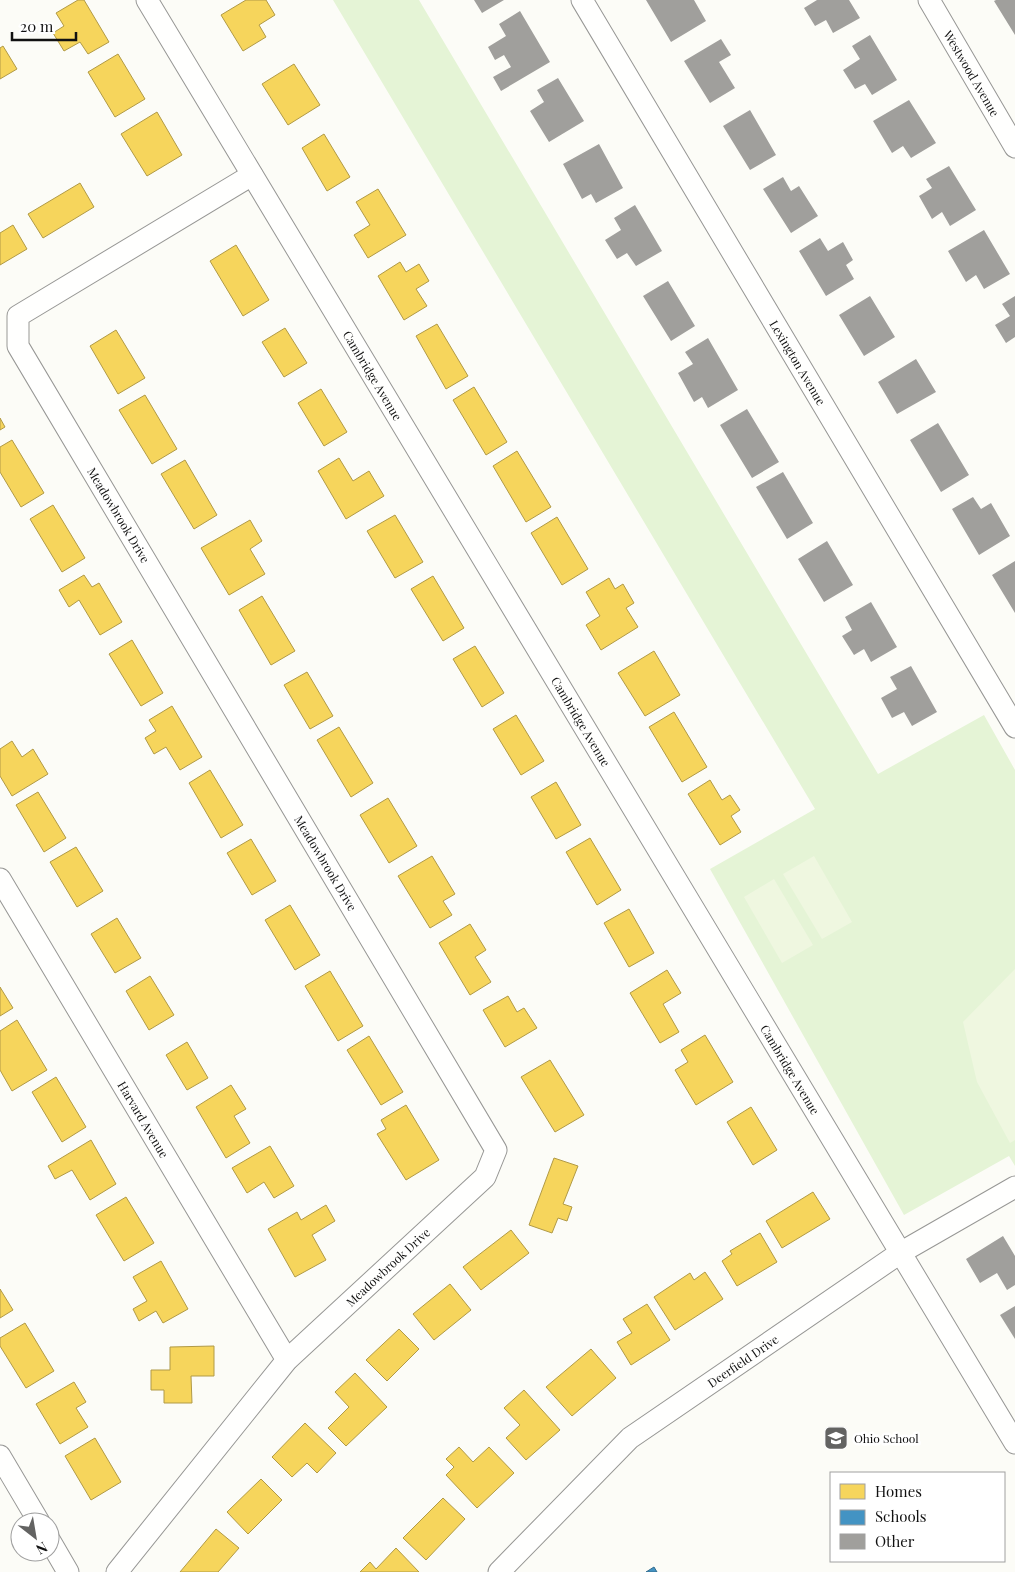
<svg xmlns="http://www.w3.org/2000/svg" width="1015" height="1572" viewBox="0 0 1015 1572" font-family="'Playfair Display',serif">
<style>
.green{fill:#e5f4d6}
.pitch{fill:#eff7e0}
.homes{fill:#f6d55c;stroke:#b19a46}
.schools{fill:#4393c3;stroke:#346c8e}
.building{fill:#a09f9c}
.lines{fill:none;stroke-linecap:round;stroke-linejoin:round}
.minor-casing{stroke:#979795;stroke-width:23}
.minor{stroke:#fffffe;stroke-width:21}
.labels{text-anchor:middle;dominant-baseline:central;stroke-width:5;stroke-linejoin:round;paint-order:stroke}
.street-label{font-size:12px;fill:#111;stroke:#fff}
.poi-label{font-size:12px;fill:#111;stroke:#fff;text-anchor:start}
</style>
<rect width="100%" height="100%" fill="#fcfcf7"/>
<path class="green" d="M333,0h86l459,774 106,-59 31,55v396l-6,-10 -105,59 -194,-346 105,-60z"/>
<path class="pitch" d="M814,856l38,66 -30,17 -39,-65z
M774,879l39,66 -31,18 -38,-66z
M1015,969v171l-5,3 -33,-61 -14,-60z"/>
<path class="homes" d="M78,0h6l25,42 -21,12 -8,-12 -16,9 -11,-18 11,-7 -8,-13z
M246,0h20l9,15 -16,10 7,12 -23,14 -22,-36z
M3,46l14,23 -17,10v-31z
M118,54l27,45 -30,18 -27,-45z
M294,64l26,41 -32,20 -26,-41z
M157,112l25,43 -35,21 -26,-42z
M324,134l26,43 -23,14 -25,-43z
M80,183l14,24 -51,31 -15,-24z
M378,189l28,46 -38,23 -14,-23 16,-10 -14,-23z
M13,225l14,24 -27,16v-32z
M236,245l33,55 -26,16 -33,-55z
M400,262l6,10 13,-8 10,17 -13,8 11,17 -23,14 -26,-44z
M437,324l31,52 -22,13 -30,-53z
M285,328l22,35 -23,14 -22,-35z
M116,330l29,48 -27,16 -28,-48z
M474,387l33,55 -21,13 -33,-55z
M321,389l26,43 -23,14 -26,-43z
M145,395l32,54 -25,15 -33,-54z
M0,418l5,9 -5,3z
M12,440l32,53 -23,14 -21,-35v-25z
M517,451l34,56 -25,15 -33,-56z
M339,458l14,23 16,-10 15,25 -38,23 -28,-48z
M185,460l32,55 -23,14 -33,-55z
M53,505l32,53 -23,14 -32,-53z
M395,515l28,47 -28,16 -28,-47z
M557,517l31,52 -26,16 -31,-52z
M250,520l12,21 -12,8 15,25 -36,21 -28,-47z
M84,575l8,12 7,-4 23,39 -22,13 -21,-35 -10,7 -10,-17z
M433,576l31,52 -21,13 -32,-52z
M609,578l6,11 8,-5 11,19 -8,5 12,19 -37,23 -15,-25 14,-9 -14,-24z
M262,596l33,55 -24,14 -32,-55z
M132,640l31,53 -22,13 -32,-52z
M475,646l29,47 -22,14 -29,-48z
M654,651l26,44 -35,21 -27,-43z
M307,672l26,44 -23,13 -26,-44z
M172,706l30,51 -22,13 -14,-23 -12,7 -9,-16 11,-7 -7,-11z
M674,712l33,55 -25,15 -33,-55z
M516,715l28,46 -23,14 -28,-46z
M339,727l34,56 -22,14 -34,-57z
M12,741l10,16 11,-8 15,25 -36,22 -12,-20v-27z
M210,770l33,55 -22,13 -32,-55z
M710,780l12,20 8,-5 10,15 -9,6 10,16 -21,13 -32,-51z
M556,782l25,43 -25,14 -25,-42z
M38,792l28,46 -22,14 -28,-47z
M388,798l29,48 -28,17 -29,-48z
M590,838l31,52 -24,15 -31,-53z
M251,839l25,42 -24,14 -25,-42z
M76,847l27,44 -26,16 -27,-45z
M432,856l23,38 -12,7 9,14 -22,13 -32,-52z
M290,905l30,50 -25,15 -30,-50z
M629,909l25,44 -25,14 -25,-44z
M117,918l24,40 -26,15 -24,-39z
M470,924l16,26 -11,7 16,25 -21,13 -31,-52z
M667,970l14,23 -18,11 16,28 -19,11 -30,-50z
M330,971l33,55 -25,15 -33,-55z
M150,976l24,39 -25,15 -23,-39z
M0,987l13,21 -13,8z
M508,996l9,16 7,-4 13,20 -32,19 -22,-37z
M17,1020l30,50 -35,21 -12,-21v-39z
M705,1035l28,47 -37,23 -21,-35 13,-8 -7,-12z
M369,1036l34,56 -22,13 -34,-55z
M187,1042l21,36 -21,12 -21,-35z
M550,1060l34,55 -29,17 -34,-55z
M56,1077l30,50 -24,15 -30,-50z
M231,1085l15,24 -12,7 16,27 -24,15 -30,-51z
M406,1105l33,55 -33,20 -29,-46 9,-5 -5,-9z
M751,1107l26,43 -24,15 -26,-43z
M91,1140l25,44 -26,16 -18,-30 -17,9 -7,-13z
M270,1146l24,40 -20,12 -10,-16 -17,11 -15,-25z
M554,1158l24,8 -15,38 9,3 -5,14 -9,-3 -6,15 -23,-8z
M813,1192l17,27 -48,29 -16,-27z
M126,1197l28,46 -30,18 -28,-46z
M326,1205l9,16 -23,14 14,25 -31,17 -27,-48 29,-17 4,8z
M511,1230l18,23 -48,37 -18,-23z
M760,1233l17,29 -40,24 -15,-25 10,-7 -2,-3z
M161,1261l27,48 -25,14 -7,-12 -17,10 -6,-12 14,-8 -14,-24z
M705,1272l18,27 -48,31 -21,-33 36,-24 4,7z
M450,1284l21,26 -37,30 -21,-26z
M0,1289l13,21 -13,8z
M647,1304l23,36 -39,25 -14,-23 15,-9 -9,-14z
M25,1323l29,48 -28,17 -26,-42v-8z
M399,1329l20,20 -32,32 -21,-21z
M214,1346v30h-23l1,27h-28v-13h-13v-20h19v-23z
M591,1349l25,29 -44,38 -26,-29z
M355,1373l32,34 -41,39 -18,-18 21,-21 -14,-15z
M74,1382l12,20 -10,6 12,19 -28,17 -24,-40z
M524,1390l36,40 -34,30 -20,-22 14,-13 -16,-17z
M305,1423l31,30 -19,20 -10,-10 -15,14 -20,-20z
M95,1438l26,44 -30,18 -26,-44z
M459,1447l14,15 16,-15 25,26 -37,35 -31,-33 8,-8 -8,-8z
M261,1479l21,21 -34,34 -21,-22z
M443,1498l22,21 -39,41 -23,-22z
M216,1529l23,19 -21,24h-38z
M396,1548l23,24h-59l10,-10 6,7z"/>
<path class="schools" d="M654,1567l3,5h-11z"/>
<path class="building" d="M474,0h30l-22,13z
M646,0h48l12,21 -35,21z
M817,0h32l11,18 -27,15 -7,-13 -11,6 -11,-18z
M996,0h19v35l-21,-34z
M520,11l30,51 -49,29 -8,-14 18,-10 -7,-12 -9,5 -7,-13 18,-11 -7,-12z
M870,35l27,45 -25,15 -7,-11 -10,5 -12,-19 17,-11 -8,-13z
M721,39l10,16 -12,7 16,26 -25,15 -26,-42z
M558,78l26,43 -35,21 -19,-31 14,-9 -7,-12z
M909,100l27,43 -25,15 -8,-12 -11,7 -19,-32z
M750,110l26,45 -26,15 -27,-44z
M599,144l24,44 -27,15 -5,-9 -9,5 -19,-35z
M949,166l27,44 -26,16 -8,-14 -10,7 -13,-23 13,-8 -6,-9z
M783,177l8,14 8,-5 19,30 -27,17 -28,-44z
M635,205l27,46 -26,15 -9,-13 -10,6 -12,-19 16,-10 -7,-12z
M984,230l26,44 -26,15 -8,-14 -10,7 -18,-31z
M820,238l8,13 15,-9 10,18 -7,5 8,14 -28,17 -27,-45z
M668,281l27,45 -24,15 -28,-45z
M870,296l25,41 -31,19 -25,-41z
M1015,296v41l-9,6 -11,-18 15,-9 -8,-12z
M708,338l30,52 -30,18 -6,-11 -8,5 -16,-29 15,-9 -8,-12z
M916,359l20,33 -39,22 -19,-32z
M747,409l32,53 -27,16 -32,-53z
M938,423l31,52 -28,17 -31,-52z
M783,472l30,51 -26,16 -31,-52z
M973,497l8,12 10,-6 19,33 -31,19 -27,-46z
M827,541l26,44 -29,17 -26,-43z
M1015,561v52l-23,-38z
M871,602l26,45 -26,15 -7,-13 -10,6 -12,-19 10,-6 -7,-13z
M911,666l26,46 -25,14 -8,-14 -12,6 -11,-20 16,-9 -7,-12z
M1003,1236l12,20v29l-8,5 -10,-17 -17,10 -14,-24z
M1015,1306v33l-15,-24z"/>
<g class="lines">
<g class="minor-casing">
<g id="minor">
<path id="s1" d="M147,0l868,1443"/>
<path id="s2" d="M582,0l433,727"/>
<path id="s3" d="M929,0l86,147"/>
<path id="s4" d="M0,879l287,481"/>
<path d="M0,1456l39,66"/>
<path d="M50,1541l18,31"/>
<path id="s5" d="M117,1572l170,-212 198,-183 11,-27 -478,-804v-30l234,-141"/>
<path id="s6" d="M499,1572l131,-134 270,-185 115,-66"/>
</g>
</g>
<use href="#minor" class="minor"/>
</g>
<defs>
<g id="school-square" transform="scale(1.25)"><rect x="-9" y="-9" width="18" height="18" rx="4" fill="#636362" stroke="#fff"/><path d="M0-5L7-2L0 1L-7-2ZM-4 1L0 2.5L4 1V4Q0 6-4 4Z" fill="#fff"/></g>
</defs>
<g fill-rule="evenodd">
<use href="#school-square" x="836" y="1438"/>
</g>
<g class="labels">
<g class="street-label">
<text stroke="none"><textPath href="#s3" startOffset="85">Westwood Avenue</textPath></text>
<text stroke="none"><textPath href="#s2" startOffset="422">Lexington Avenue</textPath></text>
<text stroke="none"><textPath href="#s1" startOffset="438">Cambridge Avenue</textPath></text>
<text transform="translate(119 515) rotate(59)">Meadowbrook Drive</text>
<text stroke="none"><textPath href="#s1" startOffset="842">Cambridge Avenue</textPath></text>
<text transform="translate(326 863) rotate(59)">Meadowbrook Drive</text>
<text stroke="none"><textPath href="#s1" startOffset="1248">Cambridge Avenue</textPath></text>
<text stroke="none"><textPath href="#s4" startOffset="280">Harvard Avenue</textPath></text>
<text stroke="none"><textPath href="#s5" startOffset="409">Meadowbrook Drive</textPath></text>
<text stroke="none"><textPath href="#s6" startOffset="324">Deerfield Drive</textPath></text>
</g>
<g class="poi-label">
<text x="854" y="1438">Ohio School</text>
</g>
</g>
<rect x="830" y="1472" width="175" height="90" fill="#ffffff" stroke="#a0a0a0"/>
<rect x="840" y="1484" width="25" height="15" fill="#f6d55c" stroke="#a0a0a0"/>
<text x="875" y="1497" font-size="15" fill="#111111">Homes</text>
<rect x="840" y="1510" width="25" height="15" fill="#4393c3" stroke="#a0a0a0"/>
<text x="875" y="1522" font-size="15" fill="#111111">Schools</text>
<rect x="840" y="1534" width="25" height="15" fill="#a09f9c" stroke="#a0a0a0"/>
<text x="875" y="1547" font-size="15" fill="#111111">Other</text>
<g transform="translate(35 1537) rotate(149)"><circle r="24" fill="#ffffff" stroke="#a0a0a0"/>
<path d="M0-4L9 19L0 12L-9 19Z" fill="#636362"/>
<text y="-8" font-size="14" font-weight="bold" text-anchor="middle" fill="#111111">N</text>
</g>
<path d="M12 32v8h64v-8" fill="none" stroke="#111111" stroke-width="2.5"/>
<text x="20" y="32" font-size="15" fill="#111111" stroke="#ffffff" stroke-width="4" paint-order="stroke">20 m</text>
</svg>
